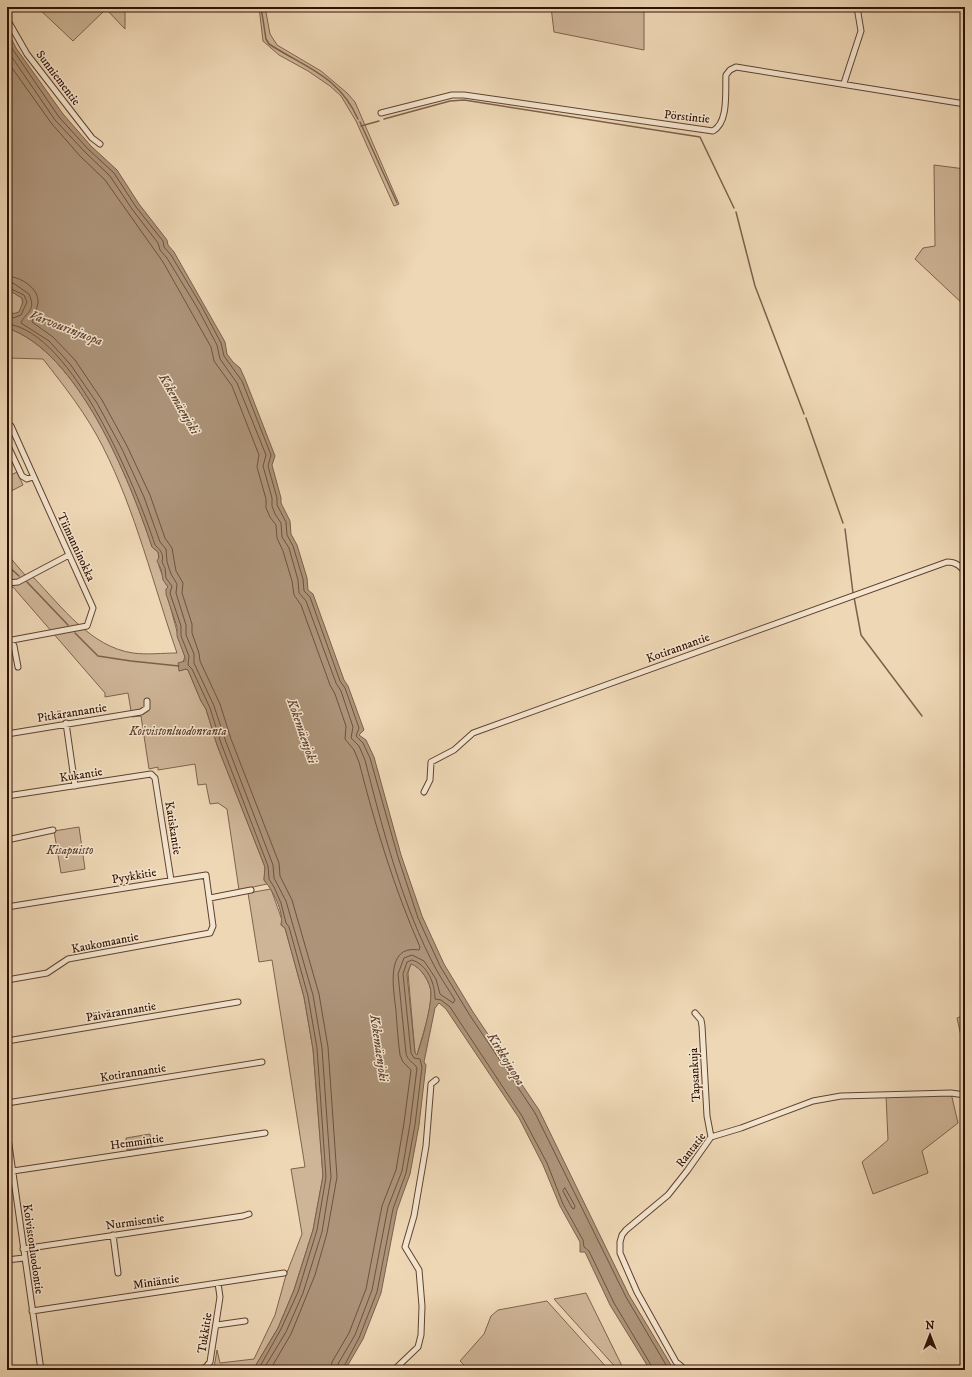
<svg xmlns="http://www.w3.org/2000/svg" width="972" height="1377" viewBox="0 0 972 1377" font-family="'IM FELL DW Pica',serif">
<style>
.green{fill:#ceb597;stroke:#7e634e}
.water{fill:#ad9479;stroke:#7b604a;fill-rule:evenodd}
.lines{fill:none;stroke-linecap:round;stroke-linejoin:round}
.shore{stroke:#6e523e;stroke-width:1}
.stream{stroke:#7b604a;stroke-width:1.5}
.minor-casing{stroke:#5f4230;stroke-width:7}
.minor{stroke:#f4e5cf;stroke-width:5}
.labels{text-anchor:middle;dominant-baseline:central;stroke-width:3;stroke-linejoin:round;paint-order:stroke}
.street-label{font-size:12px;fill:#2f1104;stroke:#f4e5cf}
.park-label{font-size:12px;font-style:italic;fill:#5f4230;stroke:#f4e5cf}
.water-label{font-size:13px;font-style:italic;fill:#614533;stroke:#f4e5cf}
</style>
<rect width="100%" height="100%" fill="#eed7b5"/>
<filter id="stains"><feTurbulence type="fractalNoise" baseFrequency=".005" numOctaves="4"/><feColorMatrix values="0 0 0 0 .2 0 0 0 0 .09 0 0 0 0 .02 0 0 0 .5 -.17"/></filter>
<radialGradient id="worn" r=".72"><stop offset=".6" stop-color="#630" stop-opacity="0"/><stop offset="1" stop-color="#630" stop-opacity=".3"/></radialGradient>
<path class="green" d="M37,7h88v22l-19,-20 -33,32z
M259,7h6l5,27 7,11 44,26 26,22 8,9 44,102 -5,2 -38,-85 -15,-25 -11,-10 -22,-15 -29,-16 -16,-14z
M551,7h93v43l-90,-18z
M934,165l31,4v137l-50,-47 8,-11 12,-2z
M7,289l15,9c1,6 0,13 -6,16l-9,-2z
M7,328c71,23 123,152 145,219l6,5c1,4 0,9 1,14 2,7 6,14 9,21l-2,2c6,23 11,46 19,68l-6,14 7,-2 2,1 13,31 5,8 11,36 48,122 -1,13 3,4 -28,6 -12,-81 -9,-6 -8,1 -4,-20 -8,1 -3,-21 -37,6v-3l-9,2 -8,-53 -9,1 -4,-24 -23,4v-4l-92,-106 -6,1v-34l18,21 9,3c28,29 57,69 99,75 14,2 30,0 44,0 -24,-69 -41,-141 -74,-206 -16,-32 -38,-60 -60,-88l-36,-1z
M17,472l6,13 -16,8v-16z
M79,827l6,42 -24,4 -7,-42z
M271,889l11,31 -1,5 4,3 19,69 9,52 10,127 -10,54 -19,60 -16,38 -25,42h-31l-3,-2h-5l3,-18 3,13 34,-4 21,-44 11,-40 16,-41 -11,-65 14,-2 -33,-207 -13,2 -11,-69z
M411,963c10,5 20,19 20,31 0,18 -9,43 -14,61l-2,-2 -7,-80z
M965,1015v39l-8,-36z
M951,1093l7,30 -36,28 6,22 -55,21 -11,-32 26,-22 -2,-45z
M150,1134l2,13 -25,3 -1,-12z
M586,1293l38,77h-6l-64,-71z
M547,1301l62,69h-140l-9,-9 24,-27 7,-18 7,-6z"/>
<path class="water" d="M7,30l9,18 47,66 28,32 26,24 22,34 28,36 1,5 6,7 51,90 2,12 6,8 7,6 5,11 30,77 -3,9 9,33v5l9,18 1,13 6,11 10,33 1,12 5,4 31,86 4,6 16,44 -5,5 7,5 8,17 27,98 21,61 22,48 29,48 66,98 90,185 45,75h-24l-40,-65 -25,-53h-5v-10l-20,-36 -17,-41 -24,-47 -73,-109 -7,-6 -4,5 -11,54 2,3 -7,60 -9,49 -13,36 -16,83 -18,46 -18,31h-92l25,-42 16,-38 19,-60 10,-54 -10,-127 -9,-52 -19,-69 -4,-3c3,-14 -8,-34 -17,-45l1,-13 -48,-122 -11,-36 -5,-8 -13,-31 -2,-1 -7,2 -1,-8 7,-2v-4l-8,-21v-9l-11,-33v-5l2,-2 -5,-7 -2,-11 -4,-8 2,-4 -1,-5 -6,-5c-22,-67 -74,-196 -145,-219v-16l5,2 7,-2 4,-10 -1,-4 -15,-9zM411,964c10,3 20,19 20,29 0,16 -9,47 -14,62l-2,-2 -8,-79z"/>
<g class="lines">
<path class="shore" d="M7,38l6,12 46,67 29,32 26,24 22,34 27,34 1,6 7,8 31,52 19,36 3,13 18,25 29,74 -3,11 9,32v7l9,17 1,13 6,11 10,33 1,12 6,6 30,84 5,7 14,40 -3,8 7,7 7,15 28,99 20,61 22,48 29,48 66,99 91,184 43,73
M7,50l48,70 30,32 25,24 22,33 26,34 2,7 7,8 31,51 19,36 3,14 17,24 29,72 -3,11 9,32v8l3,8 6,9 1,14 7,11 9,32 1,13 7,8 30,82 5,8 12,36 -2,11 8,8 6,14c17,67 38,148 71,209 6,11 13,21 19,31l-2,3 -13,-9 -4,-15 -12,-18 -12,-6 -8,3 -6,16 8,79c1,8 8,9 11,15l-7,56 -8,47 -14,36 -16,83 -17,45 -17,29 -1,6
M7,61l45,63 28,32 25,24 58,82 48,85 3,14 18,25 27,69 -2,12 9,32v9l4,9 6,8 1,13 6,13 9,30 2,14 7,10 29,80 5,9 11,32 -1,13 9,11 5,12c16,63 35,126 61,185l-1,3c-35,-6 -25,41 -23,61 1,14 2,29 4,44l3,7 8,8 -7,53 -8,47 -14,36 -16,83 -17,44 -17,29 -1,8
M7,276c14,1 32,12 31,27 -1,7 -5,13 -6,19l21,15 22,23 27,40 25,46 23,49 15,43 7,10 4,23 7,12 -1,10 10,31v9l7,20 1,8 20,43 11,35 48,124 1,13 12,24 27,94 9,53 9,130 -10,56 -12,42 -24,59 -21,36
M7,282l6,1 16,11c8,18 -4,18 -8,29l28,18 21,23 27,39 25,46 22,48 16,45 6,7 1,13 4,12 6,10 -1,9 10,32v10l8,19v9l20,43 12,36 47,123 1,13 12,23 27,94 9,53 9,129 -9,55 -19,61 -17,39 -23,38
M7,287l17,8 3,7 -6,13 -8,3 -6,-2
M7,324c66,7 130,166 148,221 6,6 9,9 7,17l3,6 1,10 6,8 -2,7 11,33v10l8,20 -1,9 4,4 18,39 11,35 47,123 1,13 5,8 7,16 5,20 3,4 19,69 9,52 9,129 -9,53 -19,62 -17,37 -23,41
M565,1188l10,18 -1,3 -2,-1 -9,-17z
M342,1370l17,-32 18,-46 16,-83 13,-36 9,-48 7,-58 -2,-8 -6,-1 -3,-5 -8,-79 4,-12 5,-2c16,5 23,24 23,39l6,1 9,7 72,109 25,47 16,41 20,36 1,7 5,4 25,52 40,67"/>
<path class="stream" d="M261,7l5,32 3,5c37,24 70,32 89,75
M384,119l66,-18 14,-1 236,37 34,71
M360,122l37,81
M361,126l18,-5
M736,212l19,74 49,128
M806,418l37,105
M845,529l8,64
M7,565l12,11
M27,582l41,43
M854,597l7,38 61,81
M75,633l23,23 33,5 48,5"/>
<g class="minor-casing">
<path id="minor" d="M7,19l20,35 65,84 8,6
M844,83l17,-52 -4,-24
M381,113l71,-18h12l249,36c16,-9 12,-39 13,-56l4,-5 6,-3 229,37
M7,424l4,2 82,182 -6,18 -80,15
M7,444l15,32 5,3 6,-2
M7,583l11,-1 51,-27
M11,640l3,6 4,21
M66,723l9,63
M7,734l134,-22 6,-4v-7
M424,792l6,-12 1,-18 23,-12 19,-17 474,-171c9,0 13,4 18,10
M7,796l144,-22 4,4 16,102
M7,840l46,-10
M210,898l41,-8
M7,907l199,-32 7,51 -3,7 -142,26 -21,14 -40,7
M695,1013l6,7 1,6 5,90 4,21
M7,1041l231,-39
M7,1103l255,-41
M7,1131l34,239
M13,1171l252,-38
M113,1235l5,38
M23,1249l220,-33 6,-2
M7,1260l17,-2
M32,1311l252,-38
M217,1325l28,-4
M681,1366l-5,-4 -39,-70 -17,-39v-11l2,-7 4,-5 42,-35 19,-24 24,-34 30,-9 72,-27 28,-5 110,-3 14,2
M189,1370l16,-2 5,-6 10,-65 -2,-14
M394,1370l24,-23 3,-12 1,-29 -3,-36 -14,-23 9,-31 12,-70 5,-62 5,-4"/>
</g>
<use href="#minor" class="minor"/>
</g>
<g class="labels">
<g class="street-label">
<text transform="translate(58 78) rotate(53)">Sunniementie</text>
<text transform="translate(687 117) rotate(6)">Pörstintie</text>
<text transform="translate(76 547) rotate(65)">Tiimanninokka</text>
<text transform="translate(678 648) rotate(-20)">Kotirannantie</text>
<text transform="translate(72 713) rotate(-9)">Pitkärannantie</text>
<text transform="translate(81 775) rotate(-9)">Kukantie</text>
<text transform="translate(173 828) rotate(81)">Katiskantie</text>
<text transform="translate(134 876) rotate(-10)">Pyykkitie</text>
<text transform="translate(105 943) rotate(-11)">Kaukomaantie</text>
<text transform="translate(121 1012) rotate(-10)">Päivärannantie</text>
<text transform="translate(133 1073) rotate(-9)">Kotirannantie</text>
<text transform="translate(695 1075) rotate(-93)">Tapsankuja</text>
<text transform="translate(137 1142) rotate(-8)">Hemmintie</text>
<text transform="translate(691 1150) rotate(-52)">Rantatie</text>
<text transform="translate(135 1222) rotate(-8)">Nurmisentie</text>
<text transform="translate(33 1249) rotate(82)">Koivistonluodontie</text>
<text transform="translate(156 1282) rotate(-8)">Miniäntie</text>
<text transform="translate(205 1333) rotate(-81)">Tukkitie</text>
</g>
<g class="park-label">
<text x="178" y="731">Koivistonluodonranta</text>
<text x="70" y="850">Kisapuisto</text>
</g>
<g class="water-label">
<text transform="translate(66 328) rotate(21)">Varvourinjuopa</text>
<text transform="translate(179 404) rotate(60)">Kokemäenjoki</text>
<text transform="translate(302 731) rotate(71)">Kokemäenjoki</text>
<text transform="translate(379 1048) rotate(82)">Kokemäenjoki</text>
<text transform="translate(506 1059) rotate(58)">Kirkkojuopa</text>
</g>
</g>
<rect width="972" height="1377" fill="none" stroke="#eed7b5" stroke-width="24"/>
<rect x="8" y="8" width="956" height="1361" fill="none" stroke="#2f1104" stroke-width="2"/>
<rect x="12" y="12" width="948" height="1353" fill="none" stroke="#2f1104"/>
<g transform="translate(930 1335)" stroke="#f4e5cf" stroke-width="3" paint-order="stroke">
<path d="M0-3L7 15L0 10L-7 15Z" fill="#2f1104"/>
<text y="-6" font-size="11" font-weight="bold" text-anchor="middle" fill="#2f1104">N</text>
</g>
<rect width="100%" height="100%" filter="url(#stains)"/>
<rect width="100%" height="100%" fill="url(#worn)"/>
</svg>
